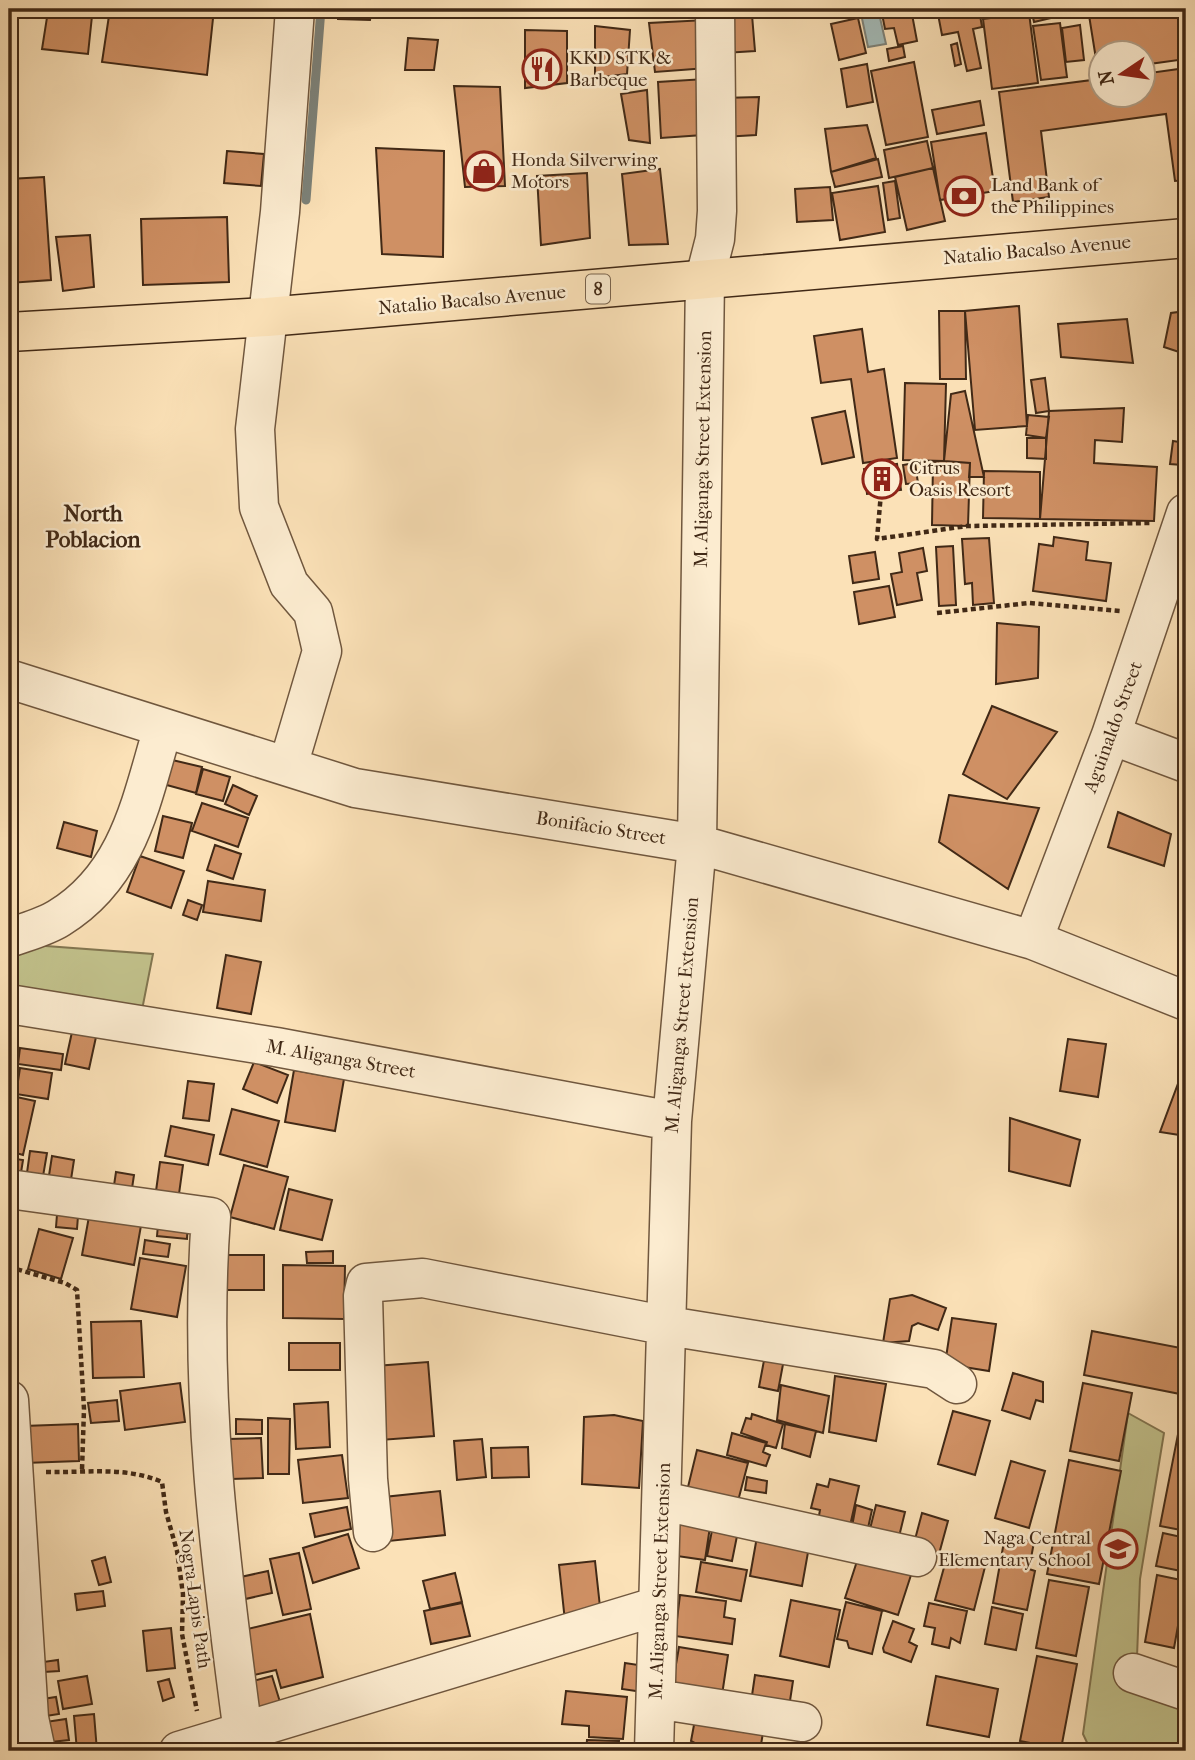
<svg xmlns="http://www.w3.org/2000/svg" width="1195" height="1760" viewBox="0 0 1195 1760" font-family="'IM FELL French Canon',serif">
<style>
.green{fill:#c2c28c;stroke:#827651;stroke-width:2}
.water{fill:#a3bbb9;stroke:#7c8178;stroke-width:2}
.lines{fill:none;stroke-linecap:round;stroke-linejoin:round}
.stream{stroke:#7c8178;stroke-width:9}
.building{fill:#cf9064;stroke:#412916;stroke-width:2}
.minor-casing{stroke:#70573e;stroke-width:41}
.highway-casing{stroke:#412916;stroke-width:41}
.path{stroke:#412916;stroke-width:4.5;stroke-dasharray:5 3.5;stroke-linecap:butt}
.minor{stroke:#fcecd0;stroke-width:38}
.highway{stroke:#fbe1b7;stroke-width:38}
.labels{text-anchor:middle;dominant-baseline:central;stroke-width:5;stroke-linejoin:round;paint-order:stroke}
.shield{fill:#fcecd0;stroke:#79644e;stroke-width:2}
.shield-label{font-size:18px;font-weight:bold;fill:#412916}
.poi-label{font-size:19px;fill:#412916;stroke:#fcecd0;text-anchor:start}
.street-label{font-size:19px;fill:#412916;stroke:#fcecd0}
.quarter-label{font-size:23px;font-weight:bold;fill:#412916;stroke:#fcecd0}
</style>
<rect width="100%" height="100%" fill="#fbe1b7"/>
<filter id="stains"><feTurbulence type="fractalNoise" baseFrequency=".00286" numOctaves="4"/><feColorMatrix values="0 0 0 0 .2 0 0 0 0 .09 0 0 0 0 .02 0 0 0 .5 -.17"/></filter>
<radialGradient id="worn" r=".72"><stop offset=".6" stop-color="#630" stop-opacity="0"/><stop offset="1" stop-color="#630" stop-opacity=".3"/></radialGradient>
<path class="green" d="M19,944l134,10 -12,61 -127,-21z
M1128,1413l36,20 -24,146 -4,104 50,24v44h-95l-8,-17z"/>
<path class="water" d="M860,9h18l8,35 -18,3z"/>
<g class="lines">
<path class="stream" d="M306,200l15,-191"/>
</g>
<path class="building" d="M110,9h104l-7,66 -105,-13z
M338,9h34l-2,11 -32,-1z
M721,9h19l1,6h11l3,36 -31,2z
M881,9h30l6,32 -19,4 -4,-17 -9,1z
M937,9h42l3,18 -9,2 8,39 -14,3 -9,-39 -16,3z
M1049,9l2,9 -17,4 -2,-9z
M1088,9h90l8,50 -44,6v-13h-42v9l-4,-2z
M1178,9h8v24l-4,1z
M48,11l44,5 -4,38 -46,-5z
M1029,13l9,70 -46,6 -9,-70z
M858,18l8,35 -27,7 -8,-36z
M706,20l1,48 -52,4 -6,-49z
M1060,23l7,54 -26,3 -8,-54z
M1080,25l4,35 -18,2 -4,-34z
M595,26l35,4 -3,44 -32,4z
M525,30l42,1v52l-42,5z
M408,38l30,2 -4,30h-29z
M957,43l4,21 -6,2 -4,-21z
M903,46l2,11 -16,4 -2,-12z
M914,62l14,75 -42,8 -15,-74z
M867,64l6,38 -26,5 -6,-38z
M1186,68v112l-11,1 -9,-67 -125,17 8,66 -36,5 -14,-110 101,-13v15h42v-20z
M705,79l-2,56 -42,3 -3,-56z
M454,86l46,1 5,99 -40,1z
M647,90l3,53 -21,-3 -8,-46z
M759,97l-3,38 -33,2 -2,-39z
M980,101l4,24 -47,9 -5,-24z
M867,125l9,33 -45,14 -6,-43z
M986,133l9,58 -55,9 -9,-58z
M927,141l6,27 -44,10 -5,-28z
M376,148l68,3 -1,106 -61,-3z
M227,151l37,3 -3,32 -37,-3z
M878,159l4,18 -47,10 -4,-15z
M933,168l12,53 -38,9 -12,-53z
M660,169l8,75 -39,1 -7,-71z
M587,173l3,65 -49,7 -4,-69z
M44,177l7,103 -42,3v-104z
M895,181l5,37 -12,2 -5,-37z
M878,186l7,46 -45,8 -8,-47z
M830,187l3,33 -36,2 -2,-33z
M227,217l2,65 -86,3 -2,-66z
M90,235l4,52 -31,4 -7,-54z
M1019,306l8,120 -52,4 -10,-119z
M939,311h26l1,68h-26z
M1186,311v37l-1,6 -21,-7 7,-34z
M1127,319l6,44 -72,-6 -3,-33z
M862,329l6,43 16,-3 13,89 -34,5 -12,-84 -30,4 -7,-47z
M1045,378l4,33 -13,2 -5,-33z
M905,383l41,1 -2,77 -41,-1z
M965,391l19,86h-15l1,-14 -26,-2 7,-67z
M1124,408l-2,34 -27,-2 -1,23 63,4 -3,54 -114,-2 9,-108z
M845,411l9,46 -32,7 -10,-46z
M1028,415l21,2 -3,21 -20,-3z
M1027,438h19v21l-19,-1z
M1173,441l13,2 -4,22 -12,-1z
M944,461l26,2 -2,63 -36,-1 1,-63z
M915,463l3,20 -12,1 -3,-19z
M897,464l4,26 -34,4 -3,-25z
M984,471l56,1v47l-57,-1z
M1054,537l34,5 -2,18 25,3 -5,38 -73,-10 6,-47 14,2z
M989,538l5,65 -21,2 -1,-22 -7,1 -3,-45z
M953,546l3,59 -17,1 -3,-59z
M923,548l4,23 -10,2 5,27 -25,5 -6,-31 11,-2 -3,-19z
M875,552l4,27 -26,4 -4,-27z
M889,586l6,31 -36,7 -5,-32z
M997,623l42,4 -1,51 -42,6z
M992,706l65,26 -50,67 -44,-25z
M168,759l34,8 -6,26 -33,-9z
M203,769l27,8 -7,24 -27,-7z
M233,785l24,11 -8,19 -24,-11z
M949,795l90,13 -31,81 -69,-47z
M202,803l46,15 -10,29 -46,-16z
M1118,812l53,22 -7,32 -56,-19z
M163,816l29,7 -9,35 -28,-7z
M64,822l33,9 -6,26 -34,-9z
M215,845l26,9 -8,25 -26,-9z
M140,856l44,15 -13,37 -44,-16z
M208,881l57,9 -4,31 -58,-9z
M188,900l14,5 -5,15 -14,-5z
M226,955l35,7 -10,52 -34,-6z
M72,1032l24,5 -7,32 -24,-5z
M1068,1039l38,5 -8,53 -38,-6z
M20,1048l43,6 -2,16 -43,-6z
M254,1062l34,13 -11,28 -34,-14z
M20,1068l32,5 -4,26 -32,-5z
M294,1070l50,9 -9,52 -50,-9z
M188,1081l26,3 -5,37 -26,-3z
M1179,1081l7,2v53l-26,-4z
M12,1096l23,5 -12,54 -14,-4z
M232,1109l47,12 -12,46 -47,-13z
M1010,1118l70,22 -10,46 -61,-15z
M171,1126l43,9 -6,30 -43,-9z
M30,1151l17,2 -5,29 -16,-2z
M52,1156l22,4 -4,26 -22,-4z
M9,1158l14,2 -3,19 -11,-2z
M160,1162l23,3 -4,29 -23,-3z
M244,1165l44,12 -14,52 -44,-12z
M116,1172l18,3 -3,20 -18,-3z
M289,1189l43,11 -10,40 -42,-10z
M58,1202l21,1 -2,26 -21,-2z
M90,1211l52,9 -8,45 -52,-10z
M159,1214l29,3 -1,22 -30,-3z
M39,1229l34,9 -12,41 -33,-10z
M145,1240l25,4 -2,13 -25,-3z
M333,1251v12h-26l-1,-11z
M223,1255h41v35h-41z
M140,1258l46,8 -9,51 -46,-8z
M283,1265l62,1 -1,53 -61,-1z
M912,1295l34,13 -8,22 -20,-7 -6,3 -3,15 -26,2 7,-44z
M952,1318l44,6 -7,47 -44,-7z
M141,1321l3,56 -51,1 -2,-56z
M1092,1331l94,18 -6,45 -96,-19z
M289,1343h51v27h-51z
M765,1355l19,4 -6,32 -19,-4z
M428,1362l6,74 -54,4 -5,-74z
M1013,1373l30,9v20l-7,-2 -6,19 -28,-9z
M835,1376l51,8 -10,57 -47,-9z
M180,1383l5,39 -60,8 -5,-39z
M1083,1383l49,10 -13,68 -49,-10z
M781,1385l48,11 -6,37 -46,-13z
M117,1400l2,21 -28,2 -3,-20z
M328,1402l2,45 -34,2 -2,-45z
M953,1411l37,10 -15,54 -37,-11z
M752,1414l31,10 -7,24 -10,-3 1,-3 -26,-9 5,-15 5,1z
M614,1415l29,6 -4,67 -57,-4 2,-67z
M268,1418l22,1 -1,55h-21z
M236,1419l26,1v14h-26z
M78,1424l1,37 -54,2 -1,-37z
M785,1424l31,7 -6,26 -28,-9z
M1179,1429l7,1v101l-26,-5z
M732,1433l34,10 -3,9 7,3 -4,11 -39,-11z
M261,1438l2,40 -32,1 -2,-40z
M482,1439l4,38 -29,3 -3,-39z
M528,1447l1,30 -37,1 -1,-30z
M697,1450l51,13 -10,38 -50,-14z
M342,1455l6,43 -45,5 -5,-43z
M1069,1460l52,11 -22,113 -52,-10z
M1011,1461l34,10 -16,57 -34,-10z
M747,1477l20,4 -1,12 -21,-3z
M830,1479l29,7 -12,53 -31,-7 4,-22 -9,-2 6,-24 11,3z
M440,1491l5,44 -56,6 -5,-44z
M856,1505l16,5 -6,27 -15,-5z
M876,1505l29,7 -9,37 -29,-8z
M347,1507l4,22 -36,8 -5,-23z
M922,1513l26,8 -9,33 -26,-7z
M676,1514l35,6 -6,40 -35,-5z
M715,1515l25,6 -8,40 -25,-5z
M758,1531l52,10 -8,45 -52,-10z
M1163,1533l23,5v34l-30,-6z
M348,1534l11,34 -46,15 -10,-35z
M1005,1536l29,6 -5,27 6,2 -8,39 -34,-7z
M299,1553l12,56 -28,6 -13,-56z
M948,1553l38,10 -12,47 -39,-10z
M859,1555l53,17 -14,43 -53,-17z
M105,1557l6,25 -12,3 -7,-24z
M595,1561l6,55 -36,5 -6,-56z
M701,1562l46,8 -6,31 -45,-9z
M268,1571l4,22 -40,9 -5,-22z
M455,1573l7,29 -32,7 -7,-28z
M1157,1575l29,6 -12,67 -29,-6z
M1049,1580l40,7 -13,69 -40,-8z
M103,1591l2,15 -28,4 -2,-16z
M680,1595l46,6 -2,16 11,2 -3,25 -57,-8z
M791,1600l49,10 -11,57 -49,-11z
M846,1602l36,9 -10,43 -23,-6 -2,-7 -10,-2z
M462,1603l8,33 -39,8 -7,-33z
M929,1603l38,8 -7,32 -9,-5 -2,10 -17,-4 3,-16 -11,-2z
M992,1607l31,7 -7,36 -31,-6z
M310,1614l13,63 -42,11 -5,-18 -26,6 -11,-45z
M893,1621l21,8 -5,13 8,4 -6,16 -27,-10 -1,-4z
M171,1628l4,40 -28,3 -4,-40z
M679,1647l49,8 -6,40 -50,-8z
M1037,1656l40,8 -16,85 -41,-8z
M58,1660l1,11 -15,1 -1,-10z
M625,1663l20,3 -2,26 -21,-3z
M755,1675l38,6 -5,33 -38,-5z
M87,1676l5,28 -29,5 -5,-28z
M272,1676l8,26 -35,9 -7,-26z
M936,1676l62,13 -9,48 -62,-12z
M169,1679l5,18 -11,4 -5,-19z
M566,1691l61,6 -4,42 -34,-2v-11l-27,-2z
M56,1697l3,17 -20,3 -3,-17z
M697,1709l68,11 -5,31h-56v-3l-13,-7z
M94,1714l3,37h-20l-3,-35z
M66,1719l3,21 -27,3 -3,-20z
M587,1740l32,1 -1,10h-32z
M73,1743l1,8h-31v-4z"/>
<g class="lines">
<g class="minor-casing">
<path id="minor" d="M9,679l346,109 342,56 336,96 153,61
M1111,735l75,28
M288,766l34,-115 -9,-39 -24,-28 -30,-77 -4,-78 25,-217 15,-203
M9,938c16,-6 36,-11 50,-20 70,-43 82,-117 104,-190
M1033,940l78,-205 75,-222
M9,1004l267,43 396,74
M9,1189l202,28c-13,173 9,344 32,516
M9,1400l20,318 7,33
M663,1501l254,56
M373,1532l-5,-53 -5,-183 3,-13 57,-5 245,48 266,43 23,15
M1133,1673l53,18
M656,1699l146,23
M179,1751l479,-145
M654,1751l18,-630 25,-277 8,-566 10,-39 2,-28 -2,-202"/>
</g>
<g class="highway-casing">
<path id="highway" d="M9,332l258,-15 919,-79"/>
</g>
<path class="path" d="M881,493l-4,46 90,-13 183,-3
M937,613l92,-10 91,8
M9,1267l56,16 12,7 7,119 -2,61
M46,1472c40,1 79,-6 116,10l4,30 11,39 6,43 -1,40 15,77"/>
<use href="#minor" class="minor"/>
<use href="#highway" class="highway"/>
</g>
<defs>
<g id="restaurant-ring" transform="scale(2.0125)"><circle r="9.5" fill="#fcecd0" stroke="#8f2418" stroke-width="1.5"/><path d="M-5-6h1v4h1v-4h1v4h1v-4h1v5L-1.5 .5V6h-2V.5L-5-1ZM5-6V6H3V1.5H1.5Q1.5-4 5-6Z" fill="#8f2418"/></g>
<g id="shop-ring" transform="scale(2.0125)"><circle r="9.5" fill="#fcecd0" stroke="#8f2418" stroke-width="1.5"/><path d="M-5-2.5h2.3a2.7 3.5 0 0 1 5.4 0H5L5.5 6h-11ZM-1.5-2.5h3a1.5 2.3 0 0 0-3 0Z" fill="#8f2418"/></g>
<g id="bank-ring" transform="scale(2.0125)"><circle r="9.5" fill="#fcecd0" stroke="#8f2418" stroke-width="1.5"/><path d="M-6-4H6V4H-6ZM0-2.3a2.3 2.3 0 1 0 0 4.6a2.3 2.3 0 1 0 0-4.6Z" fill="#8f2418"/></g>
<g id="building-ring" transform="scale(2.0125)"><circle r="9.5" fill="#fcecd0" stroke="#8f2418" stroke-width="1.5"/><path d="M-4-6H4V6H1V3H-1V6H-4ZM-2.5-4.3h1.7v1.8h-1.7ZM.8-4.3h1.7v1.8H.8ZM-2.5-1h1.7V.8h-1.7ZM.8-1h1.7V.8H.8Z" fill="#8f2418"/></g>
<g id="school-ring" transform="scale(2.0125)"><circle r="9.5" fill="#fcecd0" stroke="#8f2418" stroke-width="1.5"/><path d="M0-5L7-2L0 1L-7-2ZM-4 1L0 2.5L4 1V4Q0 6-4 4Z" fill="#8f2418"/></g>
</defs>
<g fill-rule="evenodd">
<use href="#restaurant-ring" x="542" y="69"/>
<use href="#shop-ring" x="484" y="171"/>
<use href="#bank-ring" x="964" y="196"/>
<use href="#building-ring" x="882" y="479"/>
<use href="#school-ring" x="1118" y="1549"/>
</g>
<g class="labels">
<rect class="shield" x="586" y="274.5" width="24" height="29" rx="5"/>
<g class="shield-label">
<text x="598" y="289">8</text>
</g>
<g class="poi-label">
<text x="569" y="58">KKD STK &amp;<tspan x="569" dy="22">Barbeque</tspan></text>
<text x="511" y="160">Honda Silverwing<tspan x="511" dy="22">Motors</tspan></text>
<text x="991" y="185">Land Bank of<tspan x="991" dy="22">the Philippines</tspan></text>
<text x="909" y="468">Citrus<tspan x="909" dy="22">Oasis Resort</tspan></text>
<text x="1091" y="1538" text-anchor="end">Naga Central<tspan x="1091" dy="22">Elementary School</tspan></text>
</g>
<g class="street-label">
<text transform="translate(1037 250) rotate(-5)">Natalio Bacalso Avenue</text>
<text transform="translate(472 300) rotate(-5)">Natalio Bacalso Avenue</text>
<text transform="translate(703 449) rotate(-89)">M. Aliganga Street Extension</text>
<text transform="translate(1113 727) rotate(-70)">Aguinaldo Street</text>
<text transform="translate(601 828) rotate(9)">Bonifacio Street</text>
<text transform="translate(682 1015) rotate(-85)">M. Aliganga Street Extension</text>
<text transform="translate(341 1059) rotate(10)">M. Aliganga Street</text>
<text transform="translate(660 1581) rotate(-88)">M. Aliganga Street Extension</text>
<text transform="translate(195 1599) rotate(82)">Nogra-Lapis Path</text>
</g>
<g class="quarter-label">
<text x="93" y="513">North<tspan x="93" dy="26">Poblacion</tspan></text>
</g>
</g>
<rect width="1195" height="1760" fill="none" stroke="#fbe1b7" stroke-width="35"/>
<rect x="10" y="10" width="1174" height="1739" fill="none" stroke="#412916" stroke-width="3.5"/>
<rect x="18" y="18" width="1160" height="1725" fill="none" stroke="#412916" stroke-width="2"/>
<g transform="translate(1122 74) rotate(257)"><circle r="33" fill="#fcecd0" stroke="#b19e86" stroke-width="2"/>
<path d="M0-5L12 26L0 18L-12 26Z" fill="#8f2418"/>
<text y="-10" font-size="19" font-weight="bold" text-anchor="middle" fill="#412916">N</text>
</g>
<rect width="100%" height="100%" filter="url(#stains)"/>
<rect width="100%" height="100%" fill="url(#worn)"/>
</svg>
